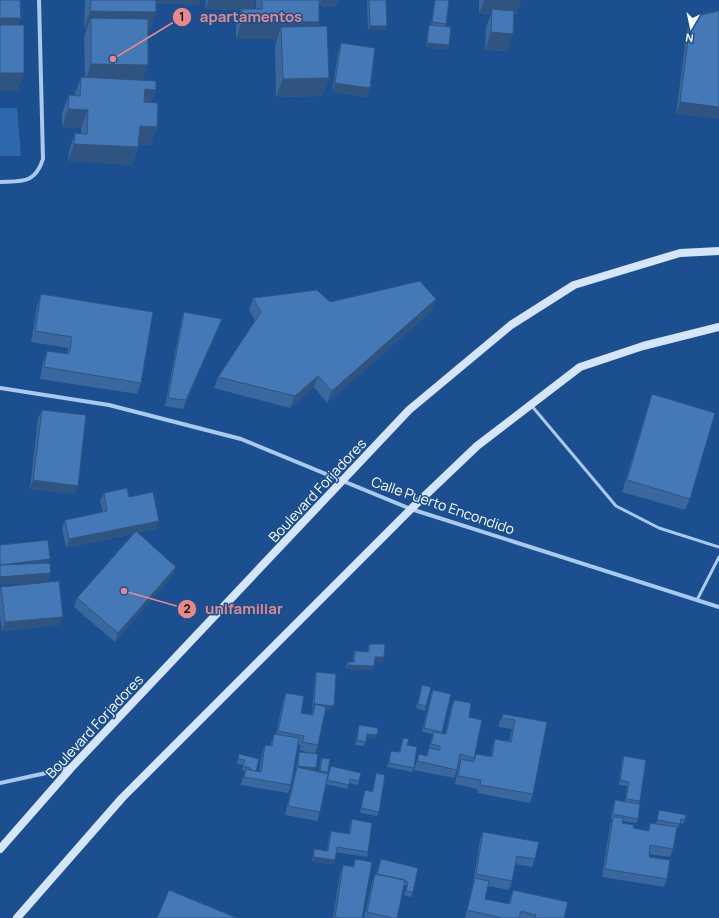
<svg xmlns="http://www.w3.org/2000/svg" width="719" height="918" viewBox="0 0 719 918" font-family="Manrope,sans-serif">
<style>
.green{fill:#2e69ad}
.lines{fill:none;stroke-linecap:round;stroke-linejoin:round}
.lane{stroke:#a9c9ee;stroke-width:3}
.street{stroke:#a9c9ee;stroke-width:4}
.secondary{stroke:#d6e6fa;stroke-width:8}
.wall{fill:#3a679d}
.shaded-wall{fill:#305480}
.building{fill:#4478b7;stroke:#305480}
.labels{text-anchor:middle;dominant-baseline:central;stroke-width:3;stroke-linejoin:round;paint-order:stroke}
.street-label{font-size:14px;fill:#fff;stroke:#1b4f8f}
.leader{fill:none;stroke:#e88989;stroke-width:1.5}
.callout-dot{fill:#e88989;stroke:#1b4f8f;stroke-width:1.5}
.mark-label{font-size:12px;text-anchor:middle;font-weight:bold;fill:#111}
.callout-label{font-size:15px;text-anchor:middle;font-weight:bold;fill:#e88989;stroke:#1b4f8f;stroke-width:3;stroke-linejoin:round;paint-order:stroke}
</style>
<rect width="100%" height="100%" fill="#1b4f8f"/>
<path class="green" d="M0,108h17l4,48h-21z"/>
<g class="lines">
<path class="lane" d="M531,405l85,101 43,22 60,19
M697,600l22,-43"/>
<path class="street" d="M0,182c22,-1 35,2 43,-23l-4,-159
M0,388l109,17 132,34 170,70 308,98
M0,783l69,-15"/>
<path class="secondary" d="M0,849l71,-81 338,-358 102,-85 63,-40 106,-32 39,-2
M17,918l105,-120 289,-289 66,-63 103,-79 63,-21 76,-19"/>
</g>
<path class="wall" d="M85,0h115l-2,5 -42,-2v9l-6,18h-2l-5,50 13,10 -5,12 6,25 -7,18 -11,-1 -7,21 -64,-4 1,-10 6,-18 6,1v-6l-19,-1v-14l7,-18 5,1 7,-19h4l-1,-41 3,-8h-3z
M206,0h49l-3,9h4v-9h82l-3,7 -16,-1v16l-1,4 11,52 -7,18 -46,1 -1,-52 2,-6h-41v-13l5,-16 -36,-1z
M367,0h19v30h-18z
M435,0h14l-3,24 -1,3 4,18 -1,5 -22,-3 2,-18 1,-4h2z
M479,0h42l-5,14h-2l-7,37 -22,-1 1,-23 5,-13h-12z
M719,11l-43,103 11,-85 4,-12z
M341,43l29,45 -3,9 -35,-5 6,-40z
M41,294l100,89 -4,11 -97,-15 3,-17 4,-11 20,3 1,-6 -37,-6 6,-36z
M253,298l77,4 106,-3 -4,12 -105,92 -13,-16 -24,21 -76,-20 4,-11 37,-56 -6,-11z
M184,312l35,15 -36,82 -18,-3 16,-85z
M652,394l38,105 -5,11 -63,-18 26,-86z
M42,410l36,76 -3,8 -45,-5 8,-71z
M104,493l25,4 27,32 -19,4 39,34 -3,8 -58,67 -41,-35 3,-9 56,-64 -67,14 -4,-20 3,-8 38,-8 -3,-11z
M1,587l59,38 -58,6 -2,-15v-27z
M369,644l14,18 -8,-1 -2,9 -26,-1 -1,-2 2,-5h5v-6l2,-5 13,1v-4z
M316,672l16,38h-7l-7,35 -3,9 -16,-4 2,-5 -3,-1 -7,41 -3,8 -47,-8 4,-14 -3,-1 1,-5 -6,-1 2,-10 17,17h3l3,-18 3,-8 5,1 4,-12h2l7,-33 3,-8 15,20 10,2 2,-6h-1l3,-32z
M422,685l4,21 -1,5 -9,-3z
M433,690l18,4 -9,39 3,1 6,-26 3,-8 15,17 5,41 -1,3 3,-7 15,2 1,-9 3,-8 14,2 3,-12 -13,-2v-4l4,-9 44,8 -14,72 -3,9 -53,-10 1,-4 -23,-5 3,-16 1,-5h-1l-1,7 -3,8 -40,-8 5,-16 7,2 7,-22 -11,-2 9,-38z
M359,725l17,14 -10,-1 -2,8 -9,-1 3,-16z
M403,738l4,7 7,23 -2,4 -25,-5 4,-16 8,1z
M299,752l16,19 4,1 1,-10 2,-4 6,14 -8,40 -3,9 -32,-6 9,-39 2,-7 2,-13z
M624,756l16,45 -1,3 -1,15 -2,4 -13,-2 -1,2 11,5 15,3 2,-8 6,1 3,-14 26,10 -2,4 -3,-1 -2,5h-1l-4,21 -3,8 -21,-3v3l18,22 -3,8 -62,-10 8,-52 3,-6h-2l2,-14 2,-5 10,2 2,-16 -8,-1 3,-25z
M331,766l28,15 -1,4 -9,-2 -2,6 -21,-5z
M376,773l3,39 -2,4 -17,-3 3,-18 2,-5 7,1 3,-13z
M352,819l16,33 -1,5 -31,-5 -1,8 -2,4 -21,-2 1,-8 1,-5 13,2 2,-15 2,-5 18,3 1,-10z
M483,832l52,27 -3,8 -17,-3 -3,17 -3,9 -21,-4 -3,13 23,5 5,-14 51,28h-99l8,-35 7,-43z
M355,859l7,59h-29l7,-45 3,-8 10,1z
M381,859l37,9 -5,24 -2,5 -7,-2 3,-9 -3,-1 -7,33h-33l8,-36 3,-8h1z"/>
<path class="shaded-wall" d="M151,0h49l-2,5 -48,-2z
M209,0h46l-4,11 -9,-2 -1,1 -36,-1z
M321,0h17l-3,7 -16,-1z
M484,0h37l-5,14h-24v-5l-1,5h-12z
M90,11l66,1 -6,18 -59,-2v-10l-4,10h-3z
M0,18h21l-6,17 -15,1z
M242,21l77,1 -6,17 -32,-12 -4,12h-41z
M370,26h17l-1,4h-18z
M491,32l22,2 -6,17 -22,-1z
M427,43l22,2 -1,5 -22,-3z
M91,64l57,1 -6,17h-57z
M0,73h24l-6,18h-18z
M329,78l-7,18 -46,1 7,-18z
M335,83l35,5 -3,9 -35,-5z
M145,89l11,1 -6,17 -12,-1z
M680,102l39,5v12l-43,-5z
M68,109l20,1 -7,18 -19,-1z
M140,126l17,1 -7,18 -17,-1z
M74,144l64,3 -6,18 -64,-4z
M436,299l-4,12 -105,92 5,-12z
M222,319l-3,8 -36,82 3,-9z
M318,376l-4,11 -24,21 5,-12z
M33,480l45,6 -3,8 -45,-5z
M159,521l-3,8 -90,19 3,-9z
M50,559l-2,4 -48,6v-4z
M176,567l-3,8 -58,67 3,-9z
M51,573l-3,9 -48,3v-8z
M63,617l-3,8 -58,6 3,-9z
M375,657h9l-1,5 -10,-1z
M348,665l26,1 -1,4 -26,-1z
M314,704l20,2 -2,4 -18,-1 1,-5 -2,5h-1z
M367,734l10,1 -1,4 -11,-1z
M298,766l18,2 -2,5 -18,-3z
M314,857l21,3 -2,4 -21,-2z"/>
<path class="building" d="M0,0h20l1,18h-21z
M91,0h65v12l-66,-1z
M262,0h57v22l-77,-1v-12h20z
M369,0h17l1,26h-17z
M435,0h14l-3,24 -14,-2z
M492,9l22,2 -1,23 -22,-2z
M719,11v96l-39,-5 11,-85z
M91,18l57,1v46l-57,-1z
M0,25h24v48h-24z
M429,25l22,2 -2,18 -22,-2z
M327,26l2,52 -46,1 -2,-52z
M341,43l34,5 -5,40 -35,-5z
M81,77l75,4v9l-11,-1 -1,13 14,1 -1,24 -17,-1 -2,21 -64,-3 1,-11 12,1 1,-24 -20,-1 1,-14 11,1z
M420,281l16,18 -104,92 -14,-15 -23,20 -77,-19 43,-65 -8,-14 64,-8 13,12z
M41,294l112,18 -12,71 -97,-16 3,-16 22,3 3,-17 -37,-6z
M184,312l38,7 -36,81 -18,-2z
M652,394l63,19 -25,86 -63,-19z
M42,410l44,5 -8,71 -45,-6z
M127,488l2,9 24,-5 6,29 -90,18 -4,-19 42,-9 -3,-18z
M136,531l40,36 -58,66 -41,-35z
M48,540l2,19 -50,6v-20z
M50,563l1,10 -51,4v-12z
M59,581l4,36 -58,5 -4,-35z
M369,644h16l-1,13h-9l-1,9 -26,-1v-3h6l1,-11 14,1z
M316,672l20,2 -2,32 -20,-2z
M422,685l9,2 -5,19 -8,-2z
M433,690l18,4 -9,38 -18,-4z
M286,693l18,3 -3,17 12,2 2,-11 11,3 -8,38 -16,-3 2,-6 -26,-5z
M454,700l17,3 -2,14 13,3 -8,38 -14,-4 -3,16 -40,-9 2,-7 8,2 2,-8 11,2v-4l-9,-2 3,-12 12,2z
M503,714l44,8 -14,72 -53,-9 1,-5 -23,-4 3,-17 13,3 2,-8 16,3 3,-18 16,3 4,-22 -13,-2z
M359,725l19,3 -1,7 -10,-1 -1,8 -9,-2z
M274,734l25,4 -8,47 -47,-8 2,-8 15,3 4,-27 7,1z
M403,738l6,1 -2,6 10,2 -3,21 -25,-5 2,-12 9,1z
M299,752l19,2 -2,14 -18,-2z
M239,754l20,5 -3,12 -6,-1v-2l-7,-2 2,-6 -7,-1z
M624,756l22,4 -6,41 -14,-2 3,-17 -9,-2z
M322,758l8,1 -2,13 -8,-1z
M331,766l30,7 -2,8 -9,-2 -1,6 -22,-5z
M297,767l31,7 -8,38 -32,-6z
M376,773l9,2 -6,37 -18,-4 4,-18 8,2z
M615,800l25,4 -2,15 -25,-5z
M659,810l27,5 -1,5 -4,-1 -1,5 -23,-4z
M613,817l11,1 -2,5 12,2 -1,3 16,3 1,-8 27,4 -4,22 -23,-4 -1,12 21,3 -3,19 -62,-10z
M352,819l20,4 -4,29 -31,-5 -2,13 -21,-3v-8l14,2 3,-20 19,3z
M483,832l56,10 -4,17 -18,-3 -5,25 -36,-7z
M355,859l17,3 -10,56h-23l-4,-1 8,-52 11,2z
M381,859l37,9 -5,24 -7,-1 2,-9 -3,-1v-1l-28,-6z
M375,874l30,6 -8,38h-4l-26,-6z
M475,878l14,3 -4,18 25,5 3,-14 55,12 -4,16h-29l1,-3 -15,-4 -2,7h-17l-35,-8z
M169,890l68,28h-80z"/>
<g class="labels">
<g class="street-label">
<text transform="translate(317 490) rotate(-47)">Boulevard Forjadores</text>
<text transform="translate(443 505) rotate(19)">Calle Puerto Encondido</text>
<text transform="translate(94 726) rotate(-47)">Boulevard Forjadores</text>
</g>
</g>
<path class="leader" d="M113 59L182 17M124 591L187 609"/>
<g class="callout-dot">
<circle cx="113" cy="59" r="4"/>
<circle cx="124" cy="591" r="4"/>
<circle cx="182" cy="17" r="10"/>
<circle cx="187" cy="609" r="10"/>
</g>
<g class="mark-label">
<text x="182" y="21">1</text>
<text x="187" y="613">2</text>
</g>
<g class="callout-label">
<text x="251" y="22">apartamentos</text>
<text x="244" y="614">unifamiliar</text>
</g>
<g transform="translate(691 28) rotate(189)" stroke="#1b4f8f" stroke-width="3" paint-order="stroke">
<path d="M0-3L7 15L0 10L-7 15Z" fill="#ffffff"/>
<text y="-6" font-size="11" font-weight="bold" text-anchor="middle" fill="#ffffff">N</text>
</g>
</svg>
